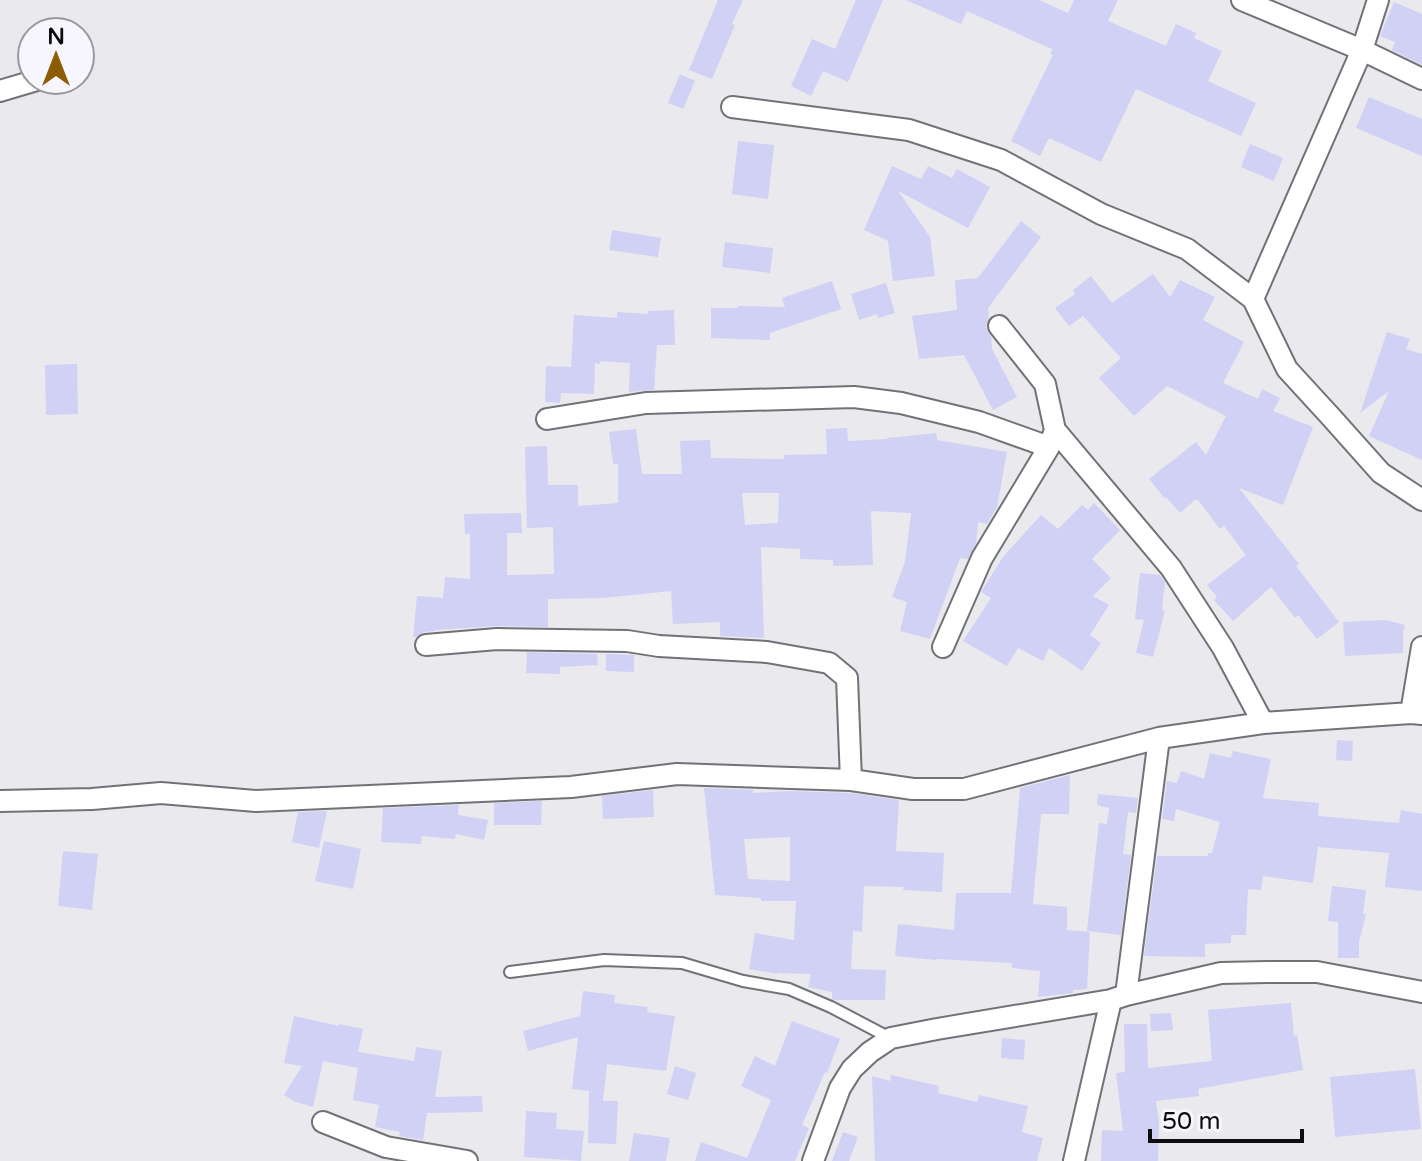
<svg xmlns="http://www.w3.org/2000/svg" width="1422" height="1161" viewBox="0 0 1422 1161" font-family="'Varela Round',sans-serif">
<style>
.building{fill:#d0d1f4;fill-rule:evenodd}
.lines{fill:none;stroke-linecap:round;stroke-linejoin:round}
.service-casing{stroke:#717276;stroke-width:14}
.minor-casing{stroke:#717276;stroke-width:24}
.service{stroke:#fff;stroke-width:10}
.minor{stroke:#fff;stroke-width:20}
</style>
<rect width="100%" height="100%" fill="#e9e9ee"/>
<path class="building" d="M718,0h25l-11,24 3,1 -23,54 -23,-9z
M856,0h27l-35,82 -25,-11 -12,25 -20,-10 21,-47 23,10z
M906,0h133l29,13 6,-13h44l-10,21 58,25 10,-22 20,9 -2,5 28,13 -14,30 48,22 -15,33 -105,-47 -35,73 -52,-24 -9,18 -29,-15 42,-86 -3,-1 2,-5 -85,-38 -6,13z
M1394,2l28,12v51l-30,-15 3,-8 -15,-6z
M680,74l15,7 -12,28 -15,-6z
M1369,97l53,22v37l-66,-28z
M738,141l36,4 -6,54 -36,-5z
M1250,144l33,14 -9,23 -33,-14z
M892,166l29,13 7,-13 24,12 5,-9 33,18 -22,41 -70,-37 32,46 5,39 -42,5 -5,-40 -24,-11z
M1021,221l20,16 -53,71 1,10 -3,9 5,10 1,12 25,48 -24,13 -29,-55 -45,4 -7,-43 45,-6 -2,-30 23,-2z
M612,230l49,8 -3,19 -49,-7z
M725,242l48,6 -3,25 -48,-6z
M1153,274l17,23 10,-17 35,17 -12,23 41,22 -21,41 35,16 4,-10 18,9 -7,13 40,16 -30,78 -44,-17 60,76 -3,2 43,56 -22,17 -19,-24 -3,3 -24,-31 -38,34 -19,-21 3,-3 -10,-12 39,-30 -22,-29 -4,3 -21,-28 -3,-2 -16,14 -14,-16 -1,2 -16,-20 47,-37 10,13 20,-39 -59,-30 -33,30 -35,-38 22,-20 -38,-42 -14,10 -14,-18 20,-14 -2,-4 18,-14 21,27z
M832,281l9,28 -71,24v7l-59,-2v-30h27v-2l47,1 -3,-9z
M886,283l9,30 -17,5 -1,-4 -18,6 -8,-26z
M674,310l1,35h-18l-3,45 -25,2 1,-29 -30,-2v3l-5,-1 -1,31 -33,-1 -1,10 -15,-1 1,-36 25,1 3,-52 43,3v-6l31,2v-3z
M1387,332l23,7 -4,10 16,5v106l-53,-24 20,-45 -29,22z
M77,364l1,50 -32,1 -1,-50z
M847,428l1,13 39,-2v-1l49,-5 1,7 70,12 -10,55 -10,17 -9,-2 -2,22 -8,15 -8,-1 -30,81 -30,-8 7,-29 -15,-5 13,-35 6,-49 -40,-2 2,54 -40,1v-6l-33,-1v-10l-39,-2 3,91 -44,-2v-14l-47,2 -2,-33 -68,7 -55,1v28l-51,-1 -62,4v1l-11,1 -8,5h-3l4,-41 26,2 2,-21 25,2v-45h-5l-1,-20 57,-1 1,20h-15v42l47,-1 -1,-47 -26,1 -2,-81 22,-1 1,39h30v21l40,-3v-39h-5l-4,-32 27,-3 6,45h40l-2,-33 30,-1 1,18 73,1v-4l43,-1 -1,-25zM742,493h37l-1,30 -33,2z
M1094,503l26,27 -28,29 19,19 -18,18 16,9 -19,30 11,8 -19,28 -33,-23 -6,13 -25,-13 -11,18 -44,-25 28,-43 -10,-6 22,-35 38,-42 17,14 24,-24 6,5z
M1140,573l20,2 5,7 -3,28 3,1 -12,46 -17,-4 8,-33 -9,-1z
M1386,620l19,5 -2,8v20l-58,3 -2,-34z
M527,652l70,2 1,11 -38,2v7l-34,-1z
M606,654l28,1v17l-28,-1z
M1337,740l16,1 -1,20 -16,-1z
M1233,751l38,8 -8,39 56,5 -1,13 81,7 2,-13 21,4v77l-37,-4 4,-34 -71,-6 -5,36 -50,-7 -2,14 -13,-1 -2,46h-15v8l-26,1v13l-61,-1 13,-100h51v-3h4l8,-31 -44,-13 -2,12 -12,-2 5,-38 10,2 4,-12 23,8 6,-26 21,5z
M1070,775l-1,39h-28l-8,90 34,3v23l23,2 -3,57 -14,1v3l-35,4 2,-26 -28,-3v-5l-76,-4v1l-41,-4 3,-32 56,6 2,-37h55l9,-105z
M704,788l49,2v3l37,-2 60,2 49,7 -3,51 48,2 -2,39 -39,-2 1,-3 -40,-1 -2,46 -9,-1 -2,38 35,1 -1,30h-50l-3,-1v-7l-24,-5 3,-13 -33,-1v1l-29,-5 6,-36 39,7 2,-39h-35v-3l-46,-3zM790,837v44l-42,-2 -4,-40z
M653,790l1,27 -51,2 -1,-23z
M1098,794l40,4 -2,15 -8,-1 -5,42 8,1 -10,80 -34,-4 12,-108 8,1 2,-16 -12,-3z
M542,801l-1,24h-47v-22z
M459,805l-1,10 30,5 -4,20 -28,-6 -1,5 -33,-3 -1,8 -40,-2 2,-34z
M327,811l-8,37 -27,-6 6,-30z
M324,841l37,8 -8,40 -38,-8z
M63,851l35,3 -6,56 -34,-4z
M1332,886l34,4 -3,24h3l-7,28v16h-21v-36l-10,-1z
M583,991l32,4 -1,8 34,4 -1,5 28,4 -9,55 -59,-7 -4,37h15l-2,43 -28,-1 1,-52 -17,-2 6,-52 -50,14 -5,-20 57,-15z
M1291,1003l3,33 3,-1 6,35 -105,19 1,7 -43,5 3,21 -1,39h-57l1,-31 21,1 -7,-58 9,-1 -1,-48h23l1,44 64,-7 -4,-51z
M1171,1013l2,17 -22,1 -1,-17z
M294,1016l45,10v-2l24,5 -5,23 56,9 2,-14 26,4 -7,46 47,-1 1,16 -56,1 -4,27 -24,-4 1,-4 -25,-5 4,-22 -26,-5 5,-32 -35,-7 -10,46 -17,-5 -12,-7 18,-29 -18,-3z
M792,1021l48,18 -13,34 -2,-1 -23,53 7,3 -14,33h-100l6,-19 46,16 24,-58 -30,-14 14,-30 20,10z
M1002,1038l23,2 -1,20 -23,-2z
M675,1066l21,7 -8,27 -21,-6z
M1415,1069l6,60 -86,8 -5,-60z
M891,1075l48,11 -1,7 39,9 2,-7 49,11 -6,26 21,6 -6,23h-162l-3,-85 18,5z
M526,1111l31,2 -1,16 28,2 -3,30 -57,-4z
M843,1132l15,5 -9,24h-17z
M634,1133l36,5 -4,23h-37z"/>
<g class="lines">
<g class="service-casing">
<path id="service" d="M510,972l94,-12 78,3 61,18 46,8 42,18 59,31"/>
</g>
<g class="minor-casing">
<path id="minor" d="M1242,0l120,50 60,29
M0,91l37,-11
M732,107l177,23 92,30 100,54 86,35 66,50 34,70 44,48 50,56 41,27
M1253,299l109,-249 16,-50
M999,326l46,58 10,46 116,138 52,80 40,75
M547,419l99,-16 208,-6 47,6 78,19 70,25 6,-17
M426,645l71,-6 130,2 32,5 108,6 62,11 18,15 4,102
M943,647l39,-89 67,-111
M1411,713l11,-66
M0,801l92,-2 69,-6 95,8 315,-14 106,-13 174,6 62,9h51l195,-51 104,-15 148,-10 11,1
M1126,995l33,-257
M323,1122l63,25 81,14
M813,1161l27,-73 12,-19 18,-17 21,-14 46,-9 174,-29 15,-5 95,-22 46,-1h50l105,20
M1074,1161l37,-161"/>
</g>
<use href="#service" class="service"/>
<use href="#minor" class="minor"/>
</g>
<g transform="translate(56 56)"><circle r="38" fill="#f6f6fc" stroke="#99999d" stroke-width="2"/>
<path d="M0-6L14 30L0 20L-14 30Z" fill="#8c5c04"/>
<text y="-12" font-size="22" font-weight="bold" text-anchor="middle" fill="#0d0d0e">N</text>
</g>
<path d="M1150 1129v12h152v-12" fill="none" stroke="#0d0d0e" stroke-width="4"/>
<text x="1162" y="1129" font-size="24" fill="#0d0d0e" stroke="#f6f6fc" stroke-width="6" paint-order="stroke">50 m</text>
</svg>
